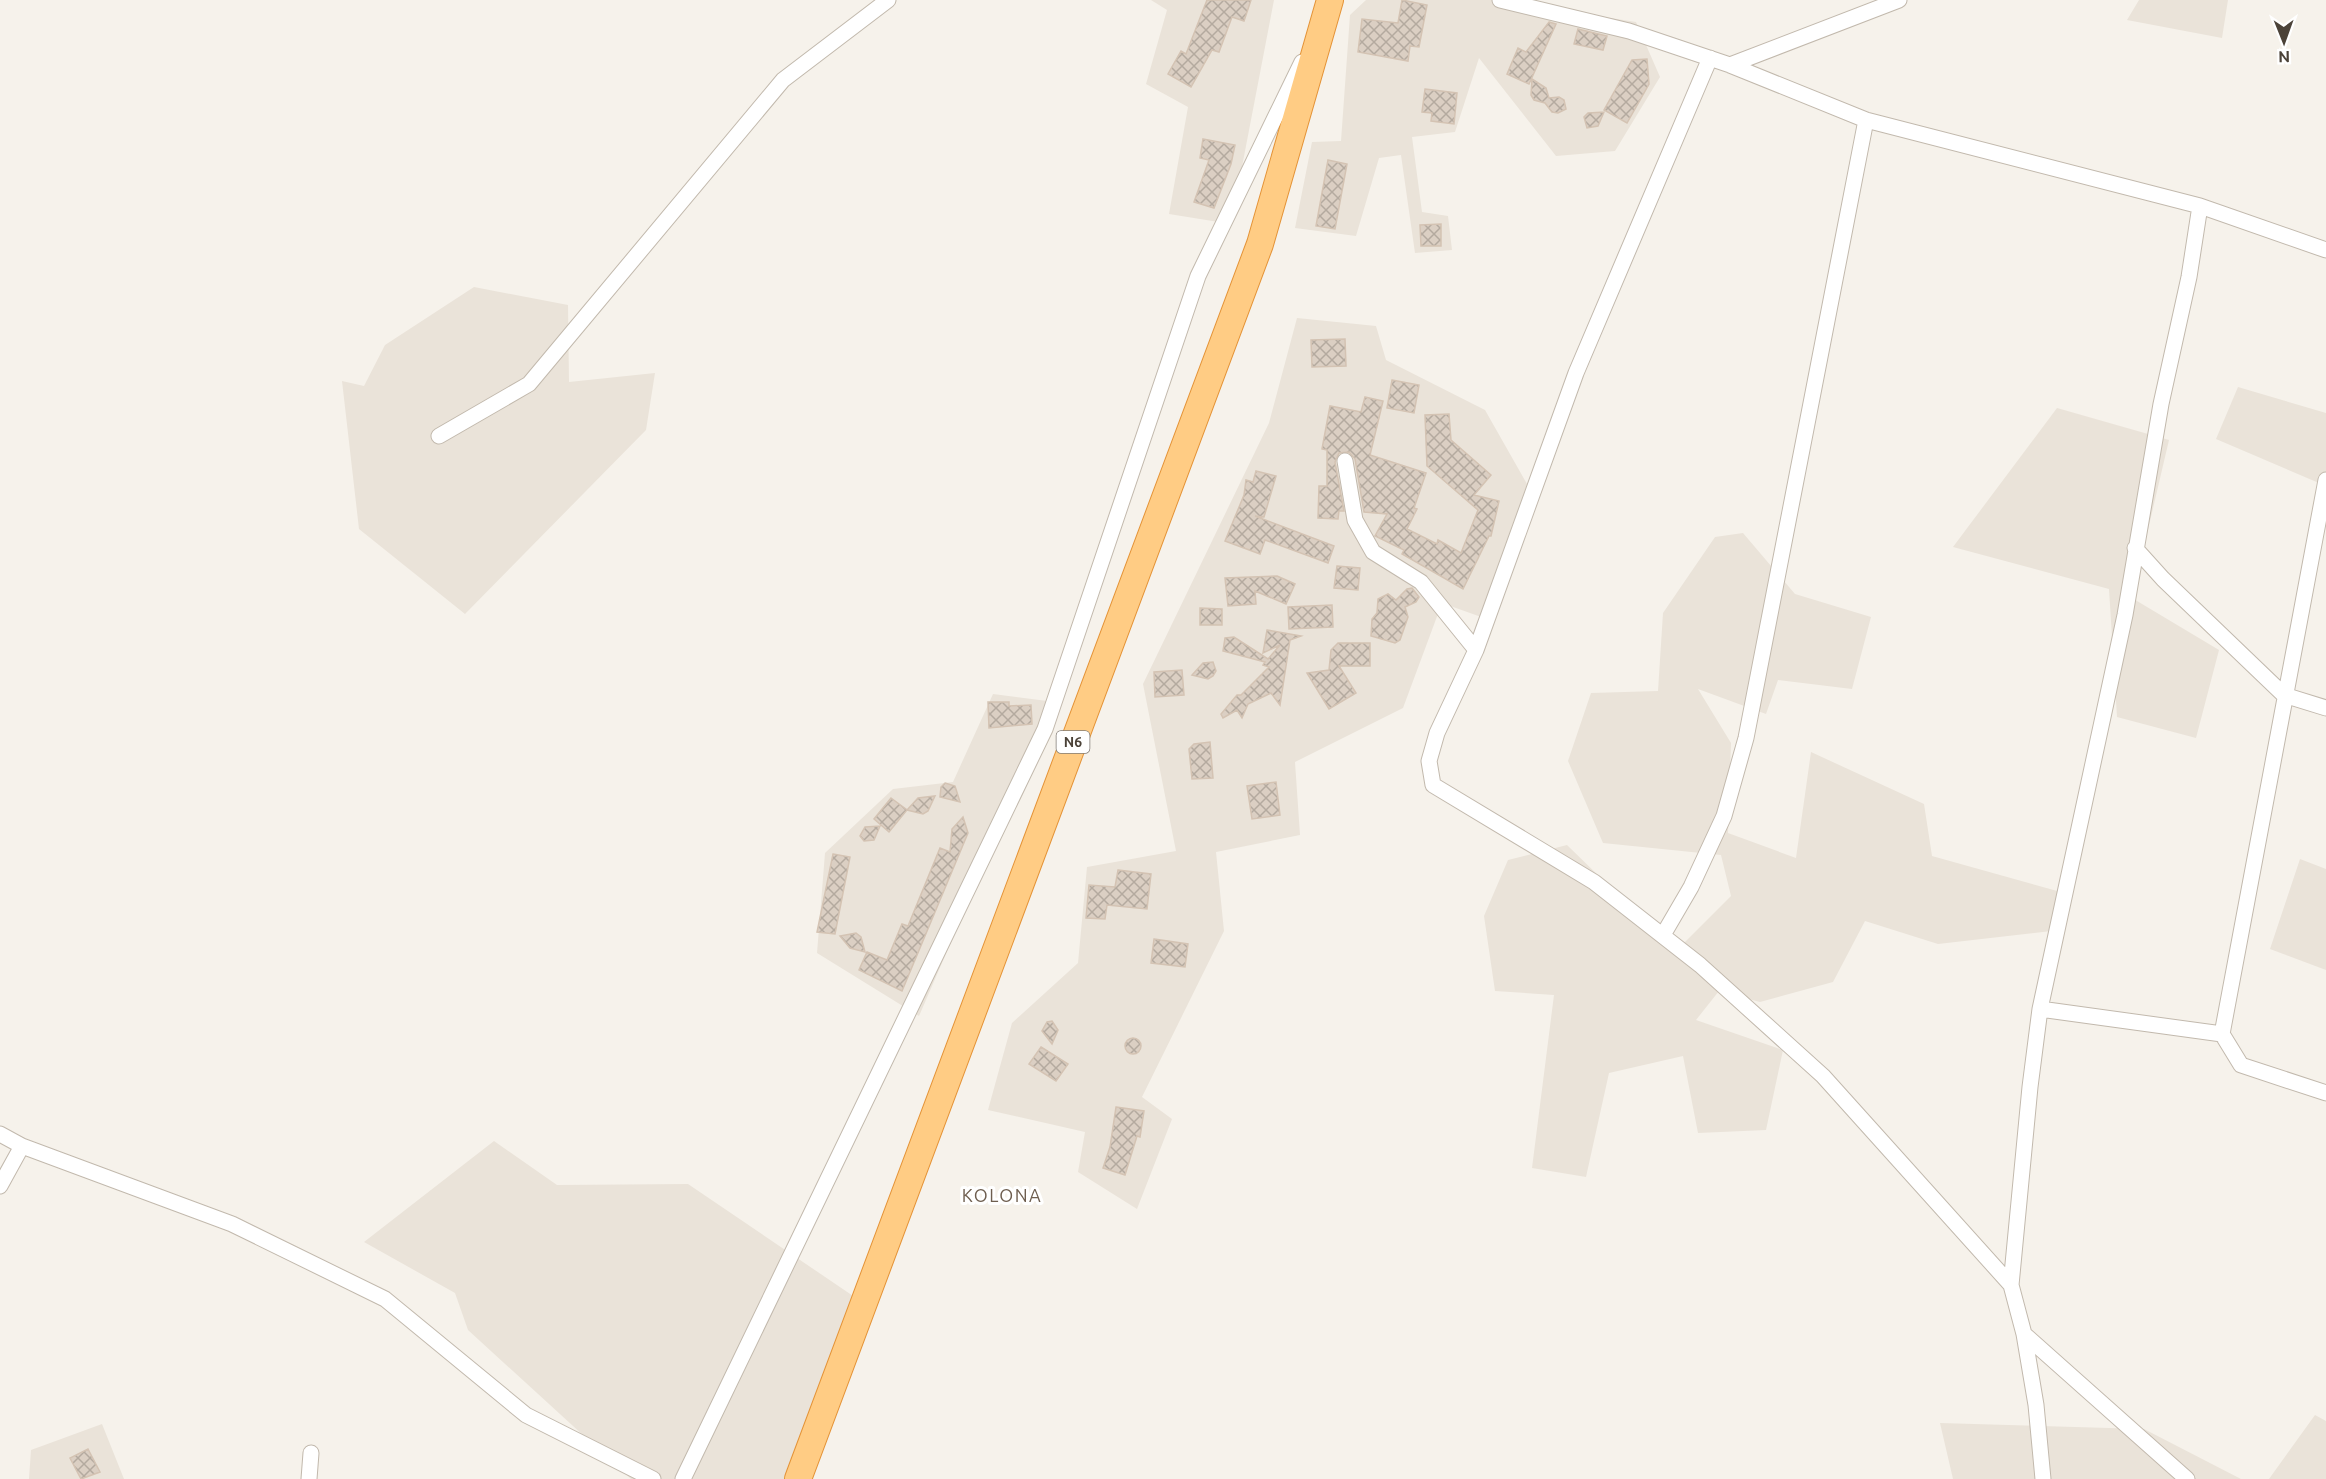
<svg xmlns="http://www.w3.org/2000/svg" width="2326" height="1479" viewBox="0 0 2326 1479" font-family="Ubuntu,sans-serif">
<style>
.residential{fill:#eae3d9}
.building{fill:url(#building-cross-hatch);stroke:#d4c3b3;stroke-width:1.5}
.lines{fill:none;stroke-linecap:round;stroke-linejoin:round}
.minor-casing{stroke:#c2b9ad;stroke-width:17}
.trunk-casing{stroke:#e49337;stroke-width:28}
.minor{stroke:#fff;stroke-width:15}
.trunk{stroke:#ffcc84;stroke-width:26}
.labels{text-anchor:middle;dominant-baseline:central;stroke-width:6;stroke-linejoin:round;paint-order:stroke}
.shield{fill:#fff;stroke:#817b74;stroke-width:1.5}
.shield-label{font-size:14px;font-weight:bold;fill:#4b4238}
.quarter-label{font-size:18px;letter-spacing:1.5px;fill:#6e5e4f;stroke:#fff}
</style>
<defs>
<pattern id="building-cross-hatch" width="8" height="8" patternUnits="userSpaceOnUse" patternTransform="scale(1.5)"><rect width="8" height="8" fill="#dbcfc3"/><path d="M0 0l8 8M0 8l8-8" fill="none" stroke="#b4aa9f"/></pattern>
</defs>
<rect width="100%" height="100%" fill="#f6f2eb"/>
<path class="residential" d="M1151,0h123l-43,224 -62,-10 19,-107 -42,-23 21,-74z
M1366,0h132l138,22 24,55 -45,74 -59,5 -77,-98 -24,74 -43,5 10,75 26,4 4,34 -37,3 -14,-98 -22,3 -23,78 -61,-8 17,-86 29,-1 9,-126z
M2139,0h89l-6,38 -95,-18z
M474,287l94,18 1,77 86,-9 -9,57 -181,184 -106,-85 -17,-148 22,5 21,-41z
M1297,318l79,8 10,34 99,50 42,74 -43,134 -42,-15 -39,105 -108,54 5,73 -84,17 8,79 -82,166 30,22 -35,90 -59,-37 7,-40 -97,-22 24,-87 66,-60 9,-96 89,-16 -33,-167 126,-261z
M2238,387l88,26v73l-110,-47z
M2057,408l112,32 -37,158 87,52 -23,88 -79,-21 -8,-128 -156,-42z
M1743,533l52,61 76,23 -19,72 -74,-9 -12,34 -68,-25 33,54 -3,90 68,25 15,-106 113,52 8,52 136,38 -8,36 -122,14 -73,-23 -32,61 -73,20 -41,-11 -23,29 87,30 -17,80 -68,3 -15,-77 -74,17 -23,104 -54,-9 22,-173 -59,-4 -11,-75 24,-56 59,-15 109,106 55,-55 -10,-41 -118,-12 -35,-82 23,-68 67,-2 5,-78 52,-76z
M993,694l62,8 -136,314 -102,-63 8,-100 68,-64 60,-7z
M2300,859l26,10v101l-56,-21z
M494,1141l63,44 131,-1 174,118 -69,177h-162l-163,-149 -13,-37 -91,-51z
M2315,1415l11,6v58h-57z
M1940,1423l204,6 97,50h-288z
M102,1424l22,55h-95l2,-29z"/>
<path class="building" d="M1207,0h44l-7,21 -12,-4 -13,35 -7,-2 -21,37 -23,-13 13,-23 5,3z
M1402,0l25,5 -8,42 -9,-1 -2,15 -50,-9 4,-33 36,4z
M1549,22l7,2 -27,60 -22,-10 11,-26 8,4z
M1578,29l29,7 -4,14 -29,-6z
M1647,59l2,25 -22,39 -23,-13 28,-50z
M1532,79l14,9 3,10 10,-1 5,3 2,9 -8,4 -6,-1 -7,-9 -11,-3 -3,-5z
M1425,89l32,4 -3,31 -23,-3 1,-8 -10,-1z
M1604,112l-6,14 -11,2 -3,-11 4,-4z
M1203,139l32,6 -4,19 -17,44 -20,-6 15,-42 -9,-2z
M1328,160l19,4 -12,65 -19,-3z
M1441,224v22h-20l-1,-21z
M1345,339l1,27 -34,1 -1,-27z
M1392,380l27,5 -5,28 -27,-5z
M1365,397l18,4 -13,54 56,18 -12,35 3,1 -10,20 30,15 1,-4 23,13 17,-43 -51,-44 -2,-51 24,-1 2,26 40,35 -17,20 25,6 -8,35h-2l-26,53 -61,-35 2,-4 -29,-14 12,-22 -23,-2 -9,-53 -6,-7 -10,1 -4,9 9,49h-5l-1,8 -20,-1 1,-32h8v-36l-5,-1 8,-43 31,6z
M1256,471l20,5 -12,41 -9,-1 79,30 -6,17 -63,-23 -5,14 -35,-13 19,-46 2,-15 7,2z
M1337,566l23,2 -2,22 -24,-2z
M1277,576l18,8 -9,20 -31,-13 1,13 -28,2 -3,-28z
M1412,588l7,9 -3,5 -11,5 3,10 -8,23 -5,3 -24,-7 1,-17 5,-6 1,-14 10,-5 8,6 11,-11z
M1332,605l1,22 -44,2 -1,-22z
M1200,608l22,1v16h-22z
M1267,630l34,6 -11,4 -10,65 -9,-12 -23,11 -6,14 -5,-8 -14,8 -2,-4 16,-19h4l28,-28 -6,-2 2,-3 -42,-11 2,-13 9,-1 34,22 12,-14 -17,8z
M1338,643h32v23h-31l17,27 -27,16 -22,-36 22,-3 2,-20z
M1213,662l3,9 -3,5 -5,3 -16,-4 11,-12z
M1182,670l2,25 -29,2 -1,-25z
M988,702h21v4l22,-1 1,19 -43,4z
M1210,742l3,36 -21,1 -3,-30 5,-5z
M1276,782l4,33 -28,4 -5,-33z
M945,783l10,3 5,16 -20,-5 1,-10z
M935,796l-7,15 -5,3 -16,-4 11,-12z
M891,798l16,12 -18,22 -15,-13z
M963,817l5,16 -66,158 -43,-21 8,-18 20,8 15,-36 6,2 32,-78 10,4 2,-23z
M880,826l-6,14 -10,1 -4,-5 5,-9z
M833,854l17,3 -15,77 -18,-2z
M1118,870l33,4 -4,35 -40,-4 -2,14 -19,-1 3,-33 26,2z
M856,933l5,4 4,15 -15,-4 -10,-12z
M1154,939l34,5 -3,23 -34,-4z
M1052,1021l6,9 -6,14 -10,-13 5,-9z
M1125 1046a8 8 0 1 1 16 0a8 8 0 1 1-16 0Z
M1041,1047l27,17 -12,17 -27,-17z
M1116,1107l28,4 -4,26 -3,-1 -12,39 -22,-7 7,-21z
M88,1449l12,23 -19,7 -11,-21z"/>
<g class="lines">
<g class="minor-casing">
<path id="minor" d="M1500,0l129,31 101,34 136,55 334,86 -11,71 -28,127 -36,211 -85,394 -10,78 -19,198 13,49 12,71 7,74
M1730,65l169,-65
M2200,206l126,44
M439,436l90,-52 254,-304 105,-80
M1345,461l10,59 18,32 48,30 55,68 -39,83 -8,28 4,24 161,97 106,83 123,111 188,209
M2326,480l-104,554 19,31 85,28
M2135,548l28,31 121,116 42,13
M1476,650l100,-277 134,-315
M1663,935l28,-48 33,-71 22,-78 120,-618
M2040,1009l182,25
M0,1134l22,12 210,78 153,75 141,116 127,64
M0,1186l22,-40
M2024,1334l163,145
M309,1479l2,-26
M683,1479l362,-750 153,-453 104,-214"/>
</g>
<g class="trunk-casing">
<path id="trunk" d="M798,1479l462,-1235 70,-244"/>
</g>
<use href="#minor" class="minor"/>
<use href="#trunk" class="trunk"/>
</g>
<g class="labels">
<rect class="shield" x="1056.5" y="731" width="33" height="22" rx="4.5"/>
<g class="shield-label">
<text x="1073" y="742">N6</text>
</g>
<g class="quarter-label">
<text x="1002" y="1195">KOLONA</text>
</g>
</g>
<g transform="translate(2284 42) rotate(179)" stroke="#ffffff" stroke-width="4.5" paint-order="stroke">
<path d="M0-4.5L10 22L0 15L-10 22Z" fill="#4b4238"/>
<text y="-9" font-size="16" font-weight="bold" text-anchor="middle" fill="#4b4238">N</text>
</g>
</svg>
